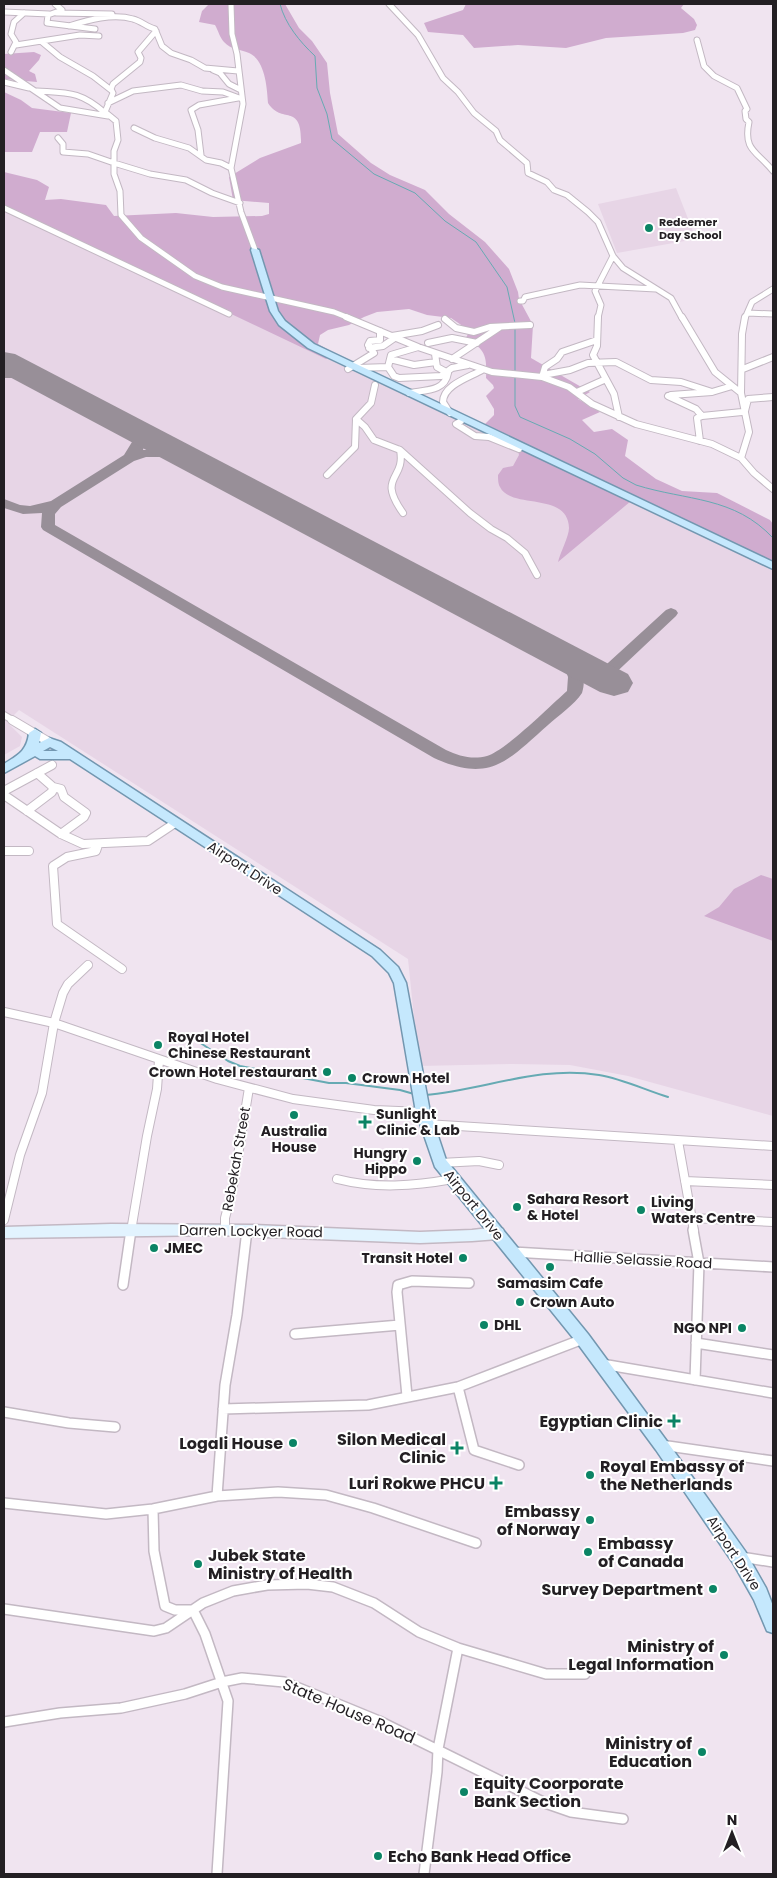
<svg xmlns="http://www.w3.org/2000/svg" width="777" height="1878" viewBox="0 0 777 1878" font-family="Poppins,sans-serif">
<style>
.built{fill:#e7d5e6}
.green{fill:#d0accf}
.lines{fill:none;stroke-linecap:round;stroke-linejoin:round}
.stream-far1{stroke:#66aab3;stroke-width:1}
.stream{stroke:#66aab3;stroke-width:2}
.taxiway{fill:#988f98;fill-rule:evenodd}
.runway{fill:#988f98;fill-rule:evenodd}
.street-far3-casing{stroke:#c3b8c3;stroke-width:7}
.street-far2-casing{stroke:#c3b8c3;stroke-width:8}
.street-far1-casing{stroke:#c3b8c3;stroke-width:10}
.street-casing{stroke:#c3b8c3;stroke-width:12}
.secondary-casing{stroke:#c3b8c3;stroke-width:3}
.primary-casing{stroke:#7397b0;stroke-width:3}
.street-far3{stroke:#fff;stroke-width:5}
.street-far2{stroke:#fff;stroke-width:6}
.street-far1{stroke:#fff;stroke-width:8}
.street{stroke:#fff;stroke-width:9}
.secondary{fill:#e2f3fe;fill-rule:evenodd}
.primary{fill:#c5e8fd;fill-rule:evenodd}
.poi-dot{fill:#0b8465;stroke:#fff;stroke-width:2}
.labels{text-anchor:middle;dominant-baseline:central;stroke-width:4;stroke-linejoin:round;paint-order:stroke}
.far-poi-label{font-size:11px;font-weight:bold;fill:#231f23;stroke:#fff;text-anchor:start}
.street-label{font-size:14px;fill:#231f23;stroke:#fff}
.poi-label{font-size:14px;font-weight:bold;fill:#231f23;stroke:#fff;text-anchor:start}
.near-poi-label{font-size:16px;font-weight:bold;fill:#231f23;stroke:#fff;text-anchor:end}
.near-street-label{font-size:16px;fill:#231f23;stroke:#fff}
</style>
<rect width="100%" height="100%" fill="#f0e4f0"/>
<path class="built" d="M676,188l20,51 -79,14 -19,-49z
M4,206l769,363v547l-145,-40 -58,-11 -57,-1 -94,2 -11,-107 -389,-249 -12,12 15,15 -2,9 -16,9z"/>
<path class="green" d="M209,4h76l14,24 13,13 15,22 3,30 8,41 33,29 19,12 35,15 24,24 36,28 24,27 9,23 1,7 14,26 -2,33 59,34 -12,7 22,13 -18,8 12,12 18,-3 16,11 -3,16 31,23 26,12 35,2 53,27 3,4v45l-142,-68 -73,61c2,-9 11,-26 11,-34 -1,-37 -58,-18 -69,-41 -2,-3 -2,-9 -2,-12l5,-7 10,-2 6,-11 -2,-8 -37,-18 14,-14v-6l-8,-13 8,-8 -1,-3 -7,-7c1,-21 0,-30 -21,-39l5,-8 -19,-13 -24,-3 -18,-6 -32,3 -13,5 -15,8 -21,5 -8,5 -2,9 16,9 -8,6 -322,-153v-34l33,8 12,7 -4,13 16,-1 45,6 8,11 62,-3 37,4 49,-1 7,-2v-11l-36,-3 -4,-23 31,-19 41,-15c1,-41 -19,-18 -33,-40 -1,-16 -3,-43 -19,-50 -9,-4 -18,-3 -25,-11 -4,-4 -6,-12 -9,-17l-16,-3 3,-11z
M466,4h218l-3,4 13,11 3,6 -2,5 -12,3 -77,5 -40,10 -48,-3 -44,3 -11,-13 -35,-3 -4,-9 39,-13z
M34,52l7,3 -2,5 -10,11 6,3 2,8 -33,-3v-25z
M4,92l17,8 11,8 39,5 -4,19h-27l-8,20h-28z
M761,875l12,4v62l-69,-25 15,-9 15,-18z"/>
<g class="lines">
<path class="stream-far1" d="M280,4c5,20 20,38 35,52l2,32 10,26 5,25 42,35 41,19 30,28 31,21 31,45 8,36
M515,328v78l5,11 50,22 25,15 28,24 13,7c51,16 98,11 137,53"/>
<path class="stream" d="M199,1042l29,19 12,5 89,17h17l54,7 14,4
M425,1095c59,-5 114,-30 174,-20 24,4 46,15 69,22"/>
<path class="taxiway" d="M4,370h26l6,4 -6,4h-26z
M136,427l5,1c5,7 5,14 2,22l36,-1 7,4 -7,4h-33l-12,4 -73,46 -6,7v11l391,225c13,6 26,10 41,6 17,-4 64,-51 80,-65l1,-14 -6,-16 3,-4h10c8,12 11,23 7,36 -8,12 -23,22 -34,32 -40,35 -57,59 -114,33l-391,-228 -2,-3 1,-14 -19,1 -19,-6v-9l16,6 10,1 21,-5 73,-46 8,-13 -3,-11z
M671,608l5,2 2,3 -2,3 -69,65h-10l-3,-4 3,-4 69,-63z"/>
<path class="runway" d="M4,352l11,2 613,320 5,9 -5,9 -14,4 -14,-4 -596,-318z"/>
<g class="street-far3-casing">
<path id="street-far3" d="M55,4l7,6 -14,5 -1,8 48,6
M231,4l1,30 5,20 6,50 -12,64 10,44 14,38
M389,4l29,31 25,43 15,14 16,21 22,18 4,9 27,23 1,10 19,9 7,8 13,5 21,17 10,10 15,34 10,12 48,30 11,20
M4,12l45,2
M56,13l56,1
M69,26c19,-6 44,-13 64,-7 8,2 14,8 22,10l7,17 9,7 20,7 14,8 33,3
M156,31l-18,21 3,6 -1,4 -27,22 -2,5 2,4 -8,19 11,9 2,19 -4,11v23l6,17 1,24 20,23 54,38 27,11 112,25 15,6
M697,40l7,26 10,10 23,12 10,21 -2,2 1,8 3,3c-6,29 8,29 24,49
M42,42l18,15 33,19 18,14
M16,45l64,-10 19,1
M11,52l5,-10 -5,-8 3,-12 10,-9
M4,70l56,38 48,8
M213,70l7,3 9,11 12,6
M4,82l25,6
M37,91c31,2 43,0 68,22
M108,103l25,-12 48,-6 21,6 21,1 19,7
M134,128l21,10 34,10 17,12 15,3 10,5
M58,138l5,6v8l25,2 26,9
M201,155l-3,-25 -7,-20 8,-5 39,-7
M114,163l36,11 36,6 26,13 28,10
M4,208l225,106
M520,301h3l2,-4 55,-12 76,4
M748,313l25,1
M598,318l3,-13 -6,-14 18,-35
M745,318l7,-16 21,-13"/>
</g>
<g class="street-far2-casing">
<path id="street-far2" d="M346,317l72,30 74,25 50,5 27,10 23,17 44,20 76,20 29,14
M598,317l-1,29 -4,9 21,39 5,23
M682,317l33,55 26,21 8,39 -8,26 13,15 19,16
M445,319l11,9 18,4 16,-5 40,-2
M392,336l30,-5 16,-6
M428,343l24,-5 25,5
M369,348l14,-2 13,-9
M390,359l24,6 22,-3
M452,359l48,-32
M388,367l6,9 5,2 42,-2 11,-8 16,-3
M358,368l30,-1 3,-12 27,-8
M348,369l26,-16 -6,-8 2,-4 10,-1v-9
M743,369l30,-12
M543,375l27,-5 18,-7 28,-1 35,18 30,2 31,10
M542,377l3,-10 12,-8 5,-7 35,-12
M577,392l29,-13
M409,393c15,-3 36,-1 39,-20l-11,-6 -2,-13
M741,393l1,-59 3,-17
M671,395l41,-3 20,-6
M668,396l28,13 6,7 40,-4 3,-1 3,-12 25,-2
M450,413l-7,-11c0,-17 27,-25 39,-32
M356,419l9,8 9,13 26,10c6,31 -24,25 3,63
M461,421l-5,3 19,12 14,1 30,12
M700,441l-3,-23 5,-2
M400,450l70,63 21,16 16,9 18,15 12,22
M327,475l28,-28 1,-28 15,-16 4,-18
M4,715l10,6"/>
</g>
<g class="street-far1-casing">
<path id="street-far1" d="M12,720l37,22
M37,773l16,14 8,2 3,8 22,16 -2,4 -23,17
M4,791l48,-26
M4,795l57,39 22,10 65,-3 27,-18
M27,811l25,-19 1,-5
M98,845l-2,6 -29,6 -14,9 4,58 65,45
M4,851h25
M4,1012l50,11 163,56 76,20 81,11 49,2
M426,1124l347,22
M678,1141l16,90
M440,1163l39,-2 20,4
M337,1179c39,10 77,7 116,0
M685,1181l88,4
M691,1218l82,4
M4,1220l16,-65 22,-62 12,-70 9,-30 5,-9 20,-19
M131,1231l16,-95 10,-47 2,-29
M225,1231v-13l7,-26 17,-104"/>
</g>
<g class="street-casing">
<path id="street" d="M693,1230l6,33 -4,117
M513,1252l260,15
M123,1285l8,-55
M295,1334l105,-9
M696,1343l77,12
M602,1364l171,29
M458,1387l16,63 45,15
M407,1396l-10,-104 1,-7 14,-4 57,2
M223,1409l145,-4 90,-18 125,-48
M4,1412l65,11 46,4
M661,1445l112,16
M217,1496l8,-111 12,-70 10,-85
M4,1503l102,11 47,-5 64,-13 61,-4 48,3 47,13 103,35
M153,1509l1,42 11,55 10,4h18l12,24 23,67 -11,173
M741,1557l32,5
M4,1609l150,22 12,-3 37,-25 30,-12 34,-6 40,-1 26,3 41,16 45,29 39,16 88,26h39
M4,1722l56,-9 61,-5 64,-14 37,-12 20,-4 42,4 95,39 166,82 26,9 52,7
M424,1874l13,-102 1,-23 20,-101"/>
</g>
<g class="secondary-casing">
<path id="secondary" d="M111,1224l142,1 167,7 52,-2 26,-3 5,2 1,4 -1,4 -5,2 -26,2 -52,2 -202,-8 -214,3v-11z"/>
</g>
<g class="primary-casing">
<path id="primary" d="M252,248l7,2 19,61 7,10 29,23 459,218v7l-465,-221 -29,-23 -9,-14 -19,-61z
M35,729l6,4 -2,10 10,-5 12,4 319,208 18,17 8,16 24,129 16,48 142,174 78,106 79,111 21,37 7,18v27l-6,-2 -13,-31 -21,-37 -77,-113 -78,-106 -143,-177 -19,-55 -22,-129 -5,-10 -17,-17 -302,-197h-30l-5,-3 -31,17v-9c14,-9 23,-13 25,-31zM50,747l8,4h-15z"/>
</g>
<use href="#street-far3" class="street-far3"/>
<use href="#street-far2" class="street-far2"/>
<use href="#street-far1" class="street-far1"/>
<use href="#street" class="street"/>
<use href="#secondary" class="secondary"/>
<use href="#primary" class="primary"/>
</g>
<g class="poi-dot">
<circle cx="649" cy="228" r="5"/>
<circle cx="158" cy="1045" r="5"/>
<circle cx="327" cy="1072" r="5"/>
<circle cx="352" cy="1078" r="5"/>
<circle cx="294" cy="1115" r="5"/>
<path d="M362.5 1114.5h5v5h5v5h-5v5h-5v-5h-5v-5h5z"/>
<circle cx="417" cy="1161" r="5"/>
<circle cx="517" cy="1207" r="5"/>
<circle cx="641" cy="1210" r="5"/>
<circle cx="154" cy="1248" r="5"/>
<circle cx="463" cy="1258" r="5"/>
<circle cx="550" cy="1267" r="5"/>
<circle cx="520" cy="1302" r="5"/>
<circle cx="484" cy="1325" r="5"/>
<circle cx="742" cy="1328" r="5"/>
<path d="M671.5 1413.5h5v5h5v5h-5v5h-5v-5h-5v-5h5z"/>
<circle cx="293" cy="1443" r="5"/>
<path d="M454.5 1440.5h5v5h5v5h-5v5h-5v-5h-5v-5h5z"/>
<circle cx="590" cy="1475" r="5"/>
<path d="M493.5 1475.5h5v5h5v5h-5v5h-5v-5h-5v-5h5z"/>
<circle cx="590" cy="1520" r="5"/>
<circle cx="588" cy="1552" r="5"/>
<circle cx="198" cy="1564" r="5"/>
<circle cx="713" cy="1589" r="5"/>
<circle cx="724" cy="1655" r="5"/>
<circle cx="702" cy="1752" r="5"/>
<circle cx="464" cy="1792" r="5"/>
<circle cx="378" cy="1856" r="5"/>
</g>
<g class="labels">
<g class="far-poi-label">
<text x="659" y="222">Redeemer<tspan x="659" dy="13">Day School</tspan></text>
</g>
<g class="street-label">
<text transform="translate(245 868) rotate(33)">Airport Drive</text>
<text transform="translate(236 1159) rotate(-80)">Rebekah Street</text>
<text transform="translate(474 1205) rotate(51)">Airport Drive</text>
<text transform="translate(251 1231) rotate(1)">Darren Lockyer Road</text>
<text transform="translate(643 1260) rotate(3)">Hallie Selassie Road</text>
<text transform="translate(734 1553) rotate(57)">Airport Drive</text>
</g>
<g class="poi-label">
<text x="168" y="1037">Royal Hotel<tspan x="168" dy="16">Chinese Restaurant</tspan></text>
<text x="317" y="1072" text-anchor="end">Crown Hotel restaurant</text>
<text x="362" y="1078">Crown Hotel</text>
<text x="376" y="1114">Sunlight<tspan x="376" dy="16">Clinic &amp; Lab</tspan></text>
<text x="294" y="1131" text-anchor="middle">Australia<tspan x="294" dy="16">House</tspan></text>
<text x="407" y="1153" text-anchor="end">Hungry<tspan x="407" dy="16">Hippo</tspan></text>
<text x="527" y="1199">Sahara Resort<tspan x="527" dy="16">&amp; Hotel</tspan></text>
<text x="651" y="1202">Living<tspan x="651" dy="16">Waters Centre</tspan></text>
<text x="164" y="1248">JMEC</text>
<text x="453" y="1258" text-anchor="end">Transit Hotel</text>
<text x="550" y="1283" text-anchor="middle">Samasim Cafe</text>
<text x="530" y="1302">Crown Auto</text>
<text x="494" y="1325">DHL</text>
<text x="732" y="1328" text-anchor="end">NGO NPI</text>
</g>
<g class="near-poi-label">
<text x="663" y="1421">Egyptian Clinic</text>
<text x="446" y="1439">Silon Medical<tspan x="446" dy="18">Clinic</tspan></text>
<text x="283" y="1443">Logali House</text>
<text x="600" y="1466" text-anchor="start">Royal Embassy of<tspan x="600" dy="18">the Netherlands</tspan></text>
<text x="485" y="1483">Luri Rokwe PHCU</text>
<text x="580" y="1511">Embassy<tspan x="580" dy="18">of Norway</tspan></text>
<text x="598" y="1543" text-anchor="start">Embassy<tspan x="598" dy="18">of Canada</tspan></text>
<text x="208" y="1555" text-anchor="start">Jubek State<tspan x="208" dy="18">Ministry of Health</tspan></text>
<text x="703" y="1589">Survey Department</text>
<text x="714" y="1646">Ministry of<tspan x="714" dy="18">Legal Information</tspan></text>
<text x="692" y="1743">Ministry of<tspan x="692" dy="18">Education</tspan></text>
<text x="474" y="1783" text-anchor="start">Equity Coorporate<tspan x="474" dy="18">Bank Section</tspan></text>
<text x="388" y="1856" text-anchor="start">Echo Bank Head Office</text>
</g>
<g class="near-street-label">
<text transform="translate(349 1711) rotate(23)">State House Road</text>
</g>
</g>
<rect width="777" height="1878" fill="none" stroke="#231f23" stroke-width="10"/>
<g transform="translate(732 1833)" stroke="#ffffff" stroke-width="4" paint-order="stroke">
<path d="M0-4L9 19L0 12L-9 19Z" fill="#231f23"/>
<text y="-8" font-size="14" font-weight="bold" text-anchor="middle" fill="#231f23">N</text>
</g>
</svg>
